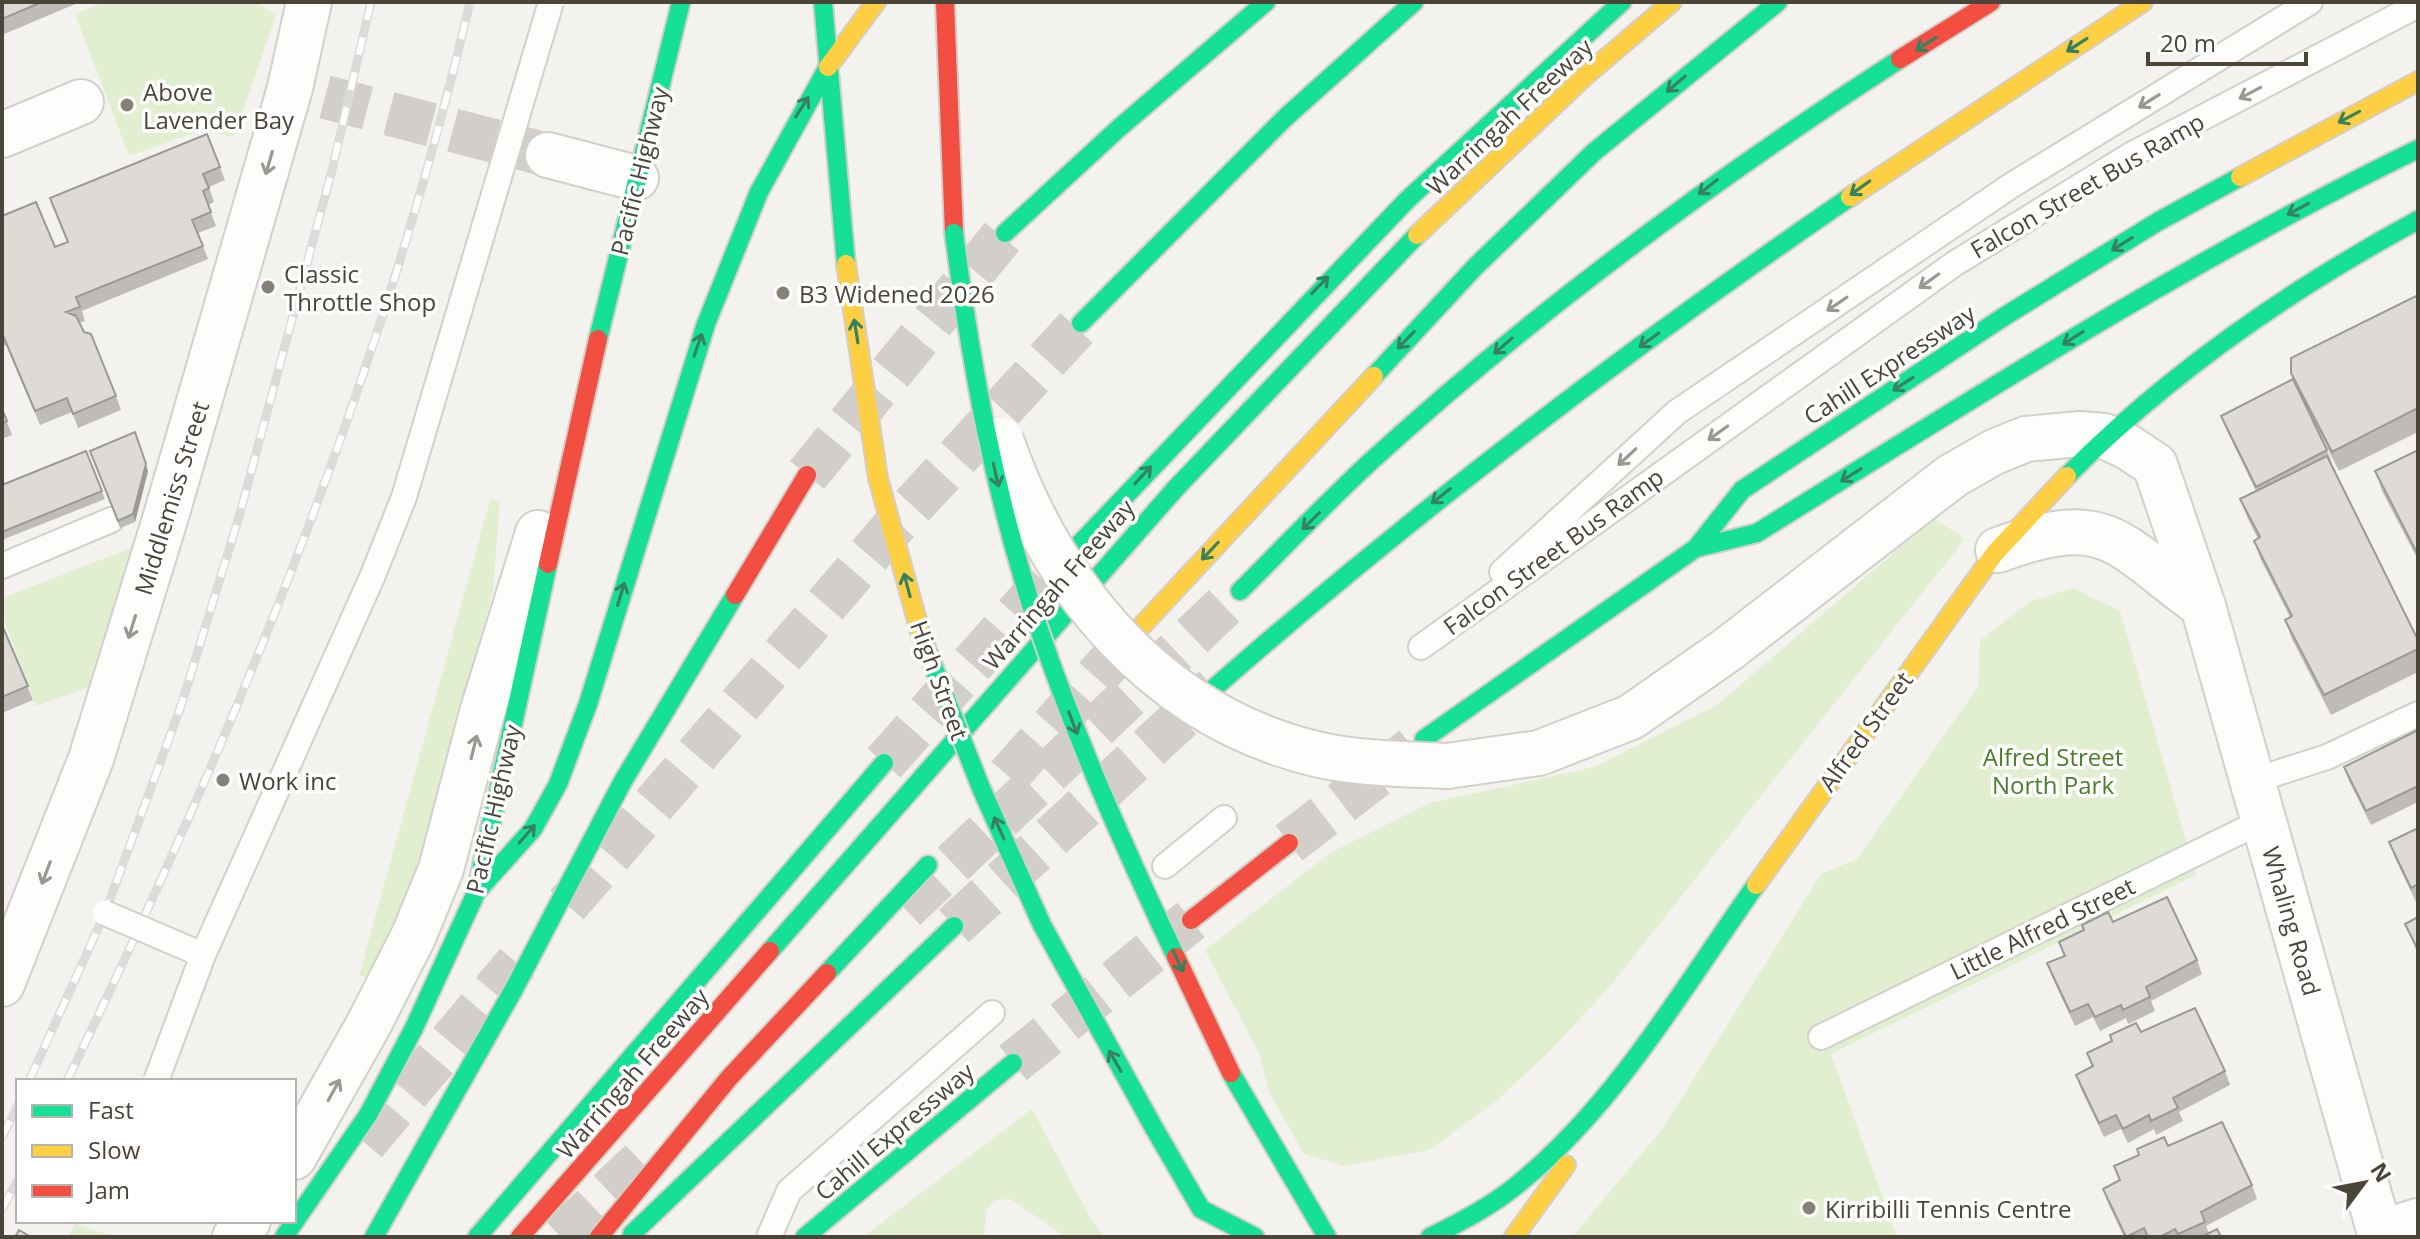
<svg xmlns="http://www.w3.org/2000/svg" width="2420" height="1239" viewBox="0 0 2420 1239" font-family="'Open Sans',sans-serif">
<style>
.green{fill:#e1eecf}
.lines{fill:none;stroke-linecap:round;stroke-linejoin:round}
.street-tunnel{stroke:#d2cfca;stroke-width:44;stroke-dasharray:44 22;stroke-linecap:butt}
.highway-tunnel{stroke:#d2cfca;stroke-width:44;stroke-dasharray:44 22;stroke-linecap:butt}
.lane-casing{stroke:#d2d0cb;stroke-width:28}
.street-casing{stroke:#d2d0cb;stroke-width:48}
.fast-casing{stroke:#d3cfc5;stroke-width:22}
.slow-casing{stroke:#d3cfc5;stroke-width:22}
.jam-casing{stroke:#d3cfc5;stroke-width:22}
.lane{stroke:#fdfdfc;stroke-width:24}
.street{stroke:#fdfdfc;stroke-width:44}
.fast{stroke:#16e098;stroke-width:18}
.slow{stroke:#ffcf43;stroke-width:18}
.jam{stroke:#f24e42;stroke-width:18}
.rail-casing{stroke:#dbdbda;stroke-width:9}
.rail{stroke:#fff;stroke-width:6;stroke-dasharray:18;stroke-linecap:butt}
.lane-bridge-casing{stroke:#d2d0cb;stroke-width:28;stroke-linecap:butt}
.street-bridge-casing{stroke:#d2d0cb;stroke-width:48;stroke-linecap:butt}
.fast-bridge-casing{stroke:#d3cfc5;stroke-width:22;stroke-linecap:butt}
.slow-bridge-casing{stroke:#d3cfc5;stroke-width:22;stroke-linecap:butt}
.jam-bridge-casing{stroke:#d3cfc5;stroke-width:22;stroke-linecap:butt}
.lane-bridge{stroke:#fdfdfc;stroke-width:24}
.street-bridge{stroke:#fdfdfc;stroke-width:44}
.fast-bridge{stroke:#16e098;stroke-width:18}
.slow-bridge{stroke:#ffcf43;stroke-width:18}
.jam-bridge{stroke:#f24e42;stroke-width:18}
.wall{fill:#bfbcb8}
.shaded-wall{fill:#9b9996}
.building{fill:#dedbd6;stroke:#9b9996;stroke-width:2}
.oneway{stroke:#36825f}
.oneway2{stroke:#9b9791}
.poi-dot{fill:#868178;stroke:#fff;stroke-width:3}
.labels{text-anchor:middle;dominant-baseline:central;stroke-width:7;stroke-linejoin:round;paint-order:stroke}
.poi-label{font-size:24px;fill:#4b4439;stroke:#fff;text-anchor:start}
.street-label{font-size:24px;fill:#4b4439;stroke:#fff}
.park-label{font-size:24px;fill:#4a7f2a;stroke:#fff}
</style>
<rect width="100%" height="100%" fill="#f4f2ee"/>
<path class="green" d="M104,2h152l20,13 -42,122 -32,-7 -73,26 -54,-142z
M490,500l10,1 -7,89 -65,260 -59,128 -10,-2z
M1934,518l31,21 -354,446 -62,67 -55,51 -65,47 -85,16 -40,-12 -34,-60 -11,-40 -54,-104 125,-97 100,-50 164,-36 123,-62z
M144,543l-46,141 -62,22 -34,-92v-16z
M2073,588l47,23 76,264 -365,179 66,183h-325l91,-109 158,-254 36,-15 121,-172 2,-47 51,-39z
M1032,1109l59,110 14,18h-39l-56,-38 -15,1 -9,10 -2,27h-121z
M75,1224l42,13h-49z"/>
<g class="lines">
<path class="street-tunnel" d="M325,97l223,58"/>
<path class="highway-tunnel" d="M807,475l198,-242
M884,763l169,-190
M1008,776l129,-145
M1289,843l124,-95
M567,905l328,-380 186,-202
M905,909l335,-318
M954,926l260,-238
M1013,1063l178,-143
M365,1143l152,-180
M561,1237l86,-82"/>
<g class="lane-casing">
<path id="lane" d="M2,566l109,-46
M1502,572l175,-160 335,-227 298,-183
M1421,647l533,-383 177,-109 287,-150
M2252,781l75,-24 91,-43
M1165,866l59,-48
M1821,1037l443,-217
M769,1237l20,-46 203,-178"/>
</g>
<g class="street-casing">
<path id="street" d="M2,135l79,-33
M548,155l88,23
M1998,550c112,-41 118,-6 205,56
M1447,766l92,-13 92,-36 96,-67 225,-174 42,-24 32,-13 54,-5 24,2 24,11 27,18 48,141 178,631
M2,984l89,-225 75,-243 124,-428 19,-86
M294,1157l76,-135 44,-87 27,-66 41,-156 56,-180
M2379,1233l39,-12
M235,1237l13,-16"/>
</g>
<g class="fast-casing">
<path id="fast" d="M823,2l23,262
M1005,233l114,-105 147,-126
M1081,323l205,-206 128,-115
M598,339l83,-337
M1374,376l101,-109 119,-115 184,-150
M2067,476c103,-104 222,-186 351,-256
M1696,548l61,-15c217,-135 431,-272 661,-384
M1071,553l336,-353 215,-198
M1240,591c43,-43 85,-87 129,-128 165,-151 344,-283 531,-404
M1214,688c202,-177 414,-339 636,-491
M1424,739l272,-191 46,-58 263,-174 154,-95 81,-44
M480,888l53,-59 25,-45 30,-80 118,-380 53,-132 69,-125
M770,951l406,-463 241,-253
M827,973l101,-108
M1231,1073l96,164
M1154,1128l47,81 54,28
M632,1234l322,-308
M284,1237l84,-122 46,-87 62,-135 72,-329
M374,1237l140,-248 109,-208 112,-186
M477,1237l407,-474
M805,1237l208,-174
M1430,1237c33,-16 65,-33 93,-57 96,-80 161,-194 233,-295"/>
</g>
<g class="slow-casing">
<path id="slow" d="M828,67l48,-65
M2240,177l178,-96
M1850,197l293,-195
M1417,235l167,-158 88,-75
M1137,631l237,-255
M1756,885l239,-332 72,-77
M1514,1237l52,-72"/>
</g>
<g class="jam-casing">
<path id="jam" d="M945,2l9,231
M1900,59l91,-57
M548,564l50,-225
M735,595l72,-120
M1191,920l98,-77
M520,1237l250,-286
M599,1237l130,-159 98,-105"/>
</g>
<use href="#lane" class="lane"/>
<use href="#street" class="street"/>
<use href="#fast" class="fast"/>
<use href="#slow" class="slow"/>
<use href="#jam" class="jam"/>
<g class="rail-casing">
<path id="rail" d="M29,1081l76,-168 76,-207 58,-189 92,-343 40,-172
M67,1081c167,-347 316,-703 403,-1079
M2,1137l16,-32
M2,1209l16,-29"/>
</g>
<use href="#rail" class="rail"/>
<g class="lane-bridge-casing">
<path id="lane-bridge" d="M105,913l98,42
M156,1081l47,-126 170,-380 31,-78 147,-495"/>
</g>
<g class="street-bridge-casing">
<path id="street-bridge" d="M1001,440c52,150 158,278 319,315 42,9 85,9 127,11"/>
</g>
<g class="fast-bridge-casing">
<path id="fast-bridge" d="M954,233c17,133 41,265 84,393 38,113 87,223 138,331
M921,635l60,153 61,137 112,203"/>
</g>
<g class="slow-bridge-casing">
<path id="slow-bridge" d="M846,264l32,214 43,157"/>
</g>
<g class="jam-bridge-casing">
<path id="jam-bridge" d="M1176,957l55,116"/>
</g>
<use href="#lane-bridge" class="lane-bridge"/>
<use href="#street-bridge" class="street-bridge"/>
<use href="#fast-bridge" class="fast-bridge"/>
<use href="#slow-bridge" class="slow-bridge"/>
<use href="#jam-bridge" class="jam-bridge"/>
</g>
<path class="wall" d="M2,2h78l-78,33z
M207,134l18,46 -16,7 5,15 -6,3 8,21 -18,7 10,26 -126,52 3,10 -6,2 37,73 5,14 -43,18 -6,-16 -32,13 -34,-80 -4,2v-131l53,31 12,-5 -17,-44z
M2418,295v137l-79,39 -20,-39 8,18 5,13 -1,1 87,176v32l-87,43 -39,-76 -7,-19 5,-3 -29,-57 -7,-19 4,-2 -10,-20 -8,-20 16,-8 -30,-62 -5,-13 72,-37 -2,-6z
M2,409l10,26 -10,4z
M2418,450v110l-36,-69 -7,-20z
M86,451l19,48 -103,41v-55z
M90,451l58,20 -13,51 -15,6z
M2,625l31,75 -31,13z
M2418,730v72l-47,23 -22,-44 -5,-14z
M2418,828v73l-2,1 -22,-46 -5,-14z
M2418,917v37l-13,-30z
M2113,922l84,38 5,14 -51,27 4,10 -27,13 -2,-6 -26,13 -7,-14 -18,9 -23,-49 -5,-14 17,-7 -5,-14z
M2141,1032l84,39 5,14 -51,27 4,9 -27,14 -2,-6 -26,14 -7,-14 -17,8 -23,-48 -5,-14 16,-8 -5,-14z
M2168,1146l84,39 5,14 -51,27 3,7 12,4h-97l-16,-34 -5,-14 17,-8z"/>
<path class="shaded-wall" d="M135,432l13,39 -13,51 -2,-8z"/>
<path class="building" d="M2,2h40l-40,17z
M207,134l13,33 -17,7 6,14 -6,3 8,21 -19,8 11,26 -127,51 4,10 -14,5 10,4 8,16 7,2 25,62 -43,18 -6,-16 -32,13 -33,-78v-117l34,-14 19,45 13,-5 -18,-44z
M2418,295v113l-86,44 -41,-79v-15z
M2293,379l34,71 -71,37 -35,-71z
M2,409l5,12 -5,2z
M135,432l11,32 -13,50 -15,7 -28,-70z
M2418,450v105l-43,-84z
M86,451l16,40 -100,41v-47z
M2327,456l91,184v9l-94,46 -39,-75 7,-4 -38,-75 6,-4 -20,-38z
M2,625l26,61 -26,11z
M2418,730v56l-52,25 -22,-44z
M2418,828v56l-7,4 -22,-46z
M2167,897l30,63 -51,27 4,10 -27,13 -2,-5 -26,12 -7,-13 -18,8 -23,-49 18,-7 -6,-14 25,-12 -2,-5 26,-13 5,10z
M2418,917v33l-13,-26z
M2195,1008l30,63 -52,27 5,10 -27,13 -2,-6 -26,14 -7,-14 -17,8 -23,-48 17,-9 -6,-13 25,-12 -2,-6 26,-12 5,9z
M2222,1122l30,63 -51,27 4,10 -27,12 -3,-5 -15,8h-12l-4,-9 -18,9 -23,-48 17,-9 -6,-14 25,-11 -2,-6 27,-12 4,9z
M2217,1229l4,8h-20z
M19,1230l12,7h-16z"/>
<defs><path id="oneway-shaft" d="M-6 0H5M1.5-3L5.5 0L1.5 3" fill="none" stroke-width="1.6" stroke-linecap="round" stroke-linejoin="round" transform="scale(2)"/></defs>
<g class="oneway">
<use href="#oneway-shaft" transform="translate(1926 44) rotate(147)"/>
<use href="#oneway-shaft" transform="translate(2077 45) rotate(147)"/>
<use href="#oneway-shaft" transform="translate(1676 84) rotate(140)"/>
<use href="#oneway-shaft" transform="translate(802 107) rotate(-57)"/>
<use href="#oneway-shaft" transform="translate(2349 117) rotate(152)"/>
<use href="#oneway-shaft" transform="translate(1708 187) rotate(142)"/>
<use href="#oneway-shaft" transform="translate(1860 188) rotate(144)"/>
<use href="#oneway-shaft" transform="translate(2298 209) rotate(152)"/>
<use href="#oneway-shaft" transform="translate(2122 244) rotate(148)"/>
<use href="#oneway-shaft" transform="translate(1320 285) rotate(-46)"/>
<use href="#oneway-shaft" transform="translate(856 331) rotate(-99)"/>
<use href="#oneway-shaft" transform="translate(2073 338) rotate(148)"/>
<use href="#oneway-shaft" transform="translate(1406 340) rotate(134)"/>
<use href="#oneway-shaft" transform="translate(1649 340) rotate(144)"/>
<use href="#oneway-shaft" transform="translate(698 345) rotate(-71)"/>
<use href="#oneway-shaft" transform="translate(1503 346) rotate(139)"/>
<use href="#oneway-shaft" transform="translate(1903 384) rotate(147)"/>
<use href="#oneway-shaft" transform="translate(996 475) rotate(77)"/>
<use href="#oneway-shaft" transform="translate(1143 475) rotate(-47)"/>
<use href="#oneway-shaft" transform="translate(1851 475) rotate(148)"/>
<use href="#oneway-shaft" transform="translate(1441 496) rotate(142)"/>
<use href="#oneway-shaft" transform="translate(1311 521) rotate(135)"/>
<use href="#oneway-shaft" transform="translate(1210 551) rotate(133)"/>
<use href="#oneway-shaft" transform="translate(907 585) rotate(-105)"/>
<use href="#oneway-shaft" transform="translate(621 594) rotate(-73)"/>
<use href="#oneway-shaft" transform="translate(1073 723) rotate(69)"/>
<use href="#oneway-shaft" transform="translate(999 828) rotate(-114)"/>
<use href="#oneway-shaft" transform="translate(527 834) rotate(-49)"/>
<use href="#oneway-shaft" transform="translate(1178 961) rotate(65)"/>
<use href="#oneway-shaft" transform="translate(1115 1061) rotate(-120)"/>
</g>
<g class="oneway2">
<use href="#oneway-shaft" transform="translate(2250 93) rotate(152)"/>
<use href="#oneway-shaft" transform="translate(2149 101) rotate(148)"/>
<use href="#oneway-shaft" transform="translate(269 163) rotate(106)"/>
<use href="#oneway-shaft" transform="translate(1929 281) rotate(144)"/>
<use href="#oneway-shaft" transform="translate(1837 304) rotate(146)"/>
<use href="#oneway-shaft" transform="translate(1718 433) rotate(144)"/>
<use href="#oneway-shaft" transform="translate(1627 457) rotate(137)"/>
<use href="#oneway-shaft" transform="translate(132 627) rotate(107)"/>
<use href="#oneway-shaft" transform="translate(474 747) rotate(-76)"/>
<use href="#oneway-shaft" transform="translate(46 873) rotate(111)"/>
<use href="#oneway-shaft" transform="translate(334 1090) rotate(-61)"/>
</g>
<g class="poi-dot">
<circle cx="127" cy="105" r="8"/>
<circle cx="268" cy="287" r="8"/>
<circle cx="783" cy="293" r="8"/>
<circle cx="223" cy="780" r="8"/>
<circle cx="1809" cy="1208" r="8"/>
</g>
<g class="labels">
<g class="poi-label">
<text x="143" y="91">Above<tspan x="143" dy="28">Lavender Bay</tspan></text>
<text x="284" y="273">Classic<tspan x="284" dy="28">Throttle Shop</tspan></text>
<text x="799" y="293">B3 Widened 2026</text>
<text x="239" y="780">Work inc</text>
<text x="1825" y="1208">Kirribilli Tennis Centre</text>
</g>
<g class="street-label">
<text transform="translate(1509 116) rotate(-43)">Warringah Freeway</text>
<text transform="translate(639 171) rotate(-76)">Pacific Highway</text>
<text transform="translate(2087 185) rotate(-30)">Falcon Street Bus Ramp</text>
<text transform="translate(1889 364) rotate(-33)">Cahill Expressway</text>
<text transform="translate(171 498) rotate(-73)">Middlemiss Street</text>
<text transform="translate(1553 551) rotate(-36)">Falcon Street Bus Ramp</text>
<text transform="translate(1058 584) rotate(-49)">Warringah Freeway</text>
<text transform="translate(940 680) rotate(70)">High Street</text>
<text transform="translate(1865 731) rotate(-54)">Alfred Street</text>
<text transform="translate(493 809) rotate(-77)">Pacific Highway</text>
<text transform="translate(2292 921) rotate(74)">Whaling Road</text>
<text transform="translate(2042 928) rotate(-26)">Little Alfred Street</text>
<text transform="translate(632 1073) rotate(-49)">Warringah Freeway</text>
<text transform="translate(894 1131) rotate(-40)">Cahill Expressway</text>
</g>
<g class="park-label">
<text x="2053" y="756">Alfred Street<tspan x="2053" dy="28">North Park</tspan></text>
</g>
</g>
<rect width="2420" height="1239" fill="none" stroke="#4b4439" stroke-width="8"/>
<rect x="16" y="1079" width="280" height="144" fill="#ffffff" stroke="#b7b4b0" stroke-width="2"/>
<rect x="32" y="1105" width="40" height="12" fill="#16e098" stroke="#b7b4b0" stroke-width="2"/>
<text x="88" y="1119" font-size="24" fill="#4b4439">Fast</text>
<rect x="32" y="1145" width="40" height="12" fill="#ffcf43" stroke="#b7b4b0" stroke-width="2"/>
<text x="88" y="1159" font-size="24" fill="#4b4439">Slow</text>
<rect x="32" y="1185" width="40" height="12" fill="#f24e42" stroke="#b7b4b0" stroke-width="2"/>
<text x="88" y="1199" font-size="24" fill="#4b4439">Jam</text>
<g transform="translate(2364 1183) rotate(58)" stroke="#ffffff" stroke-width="6" paint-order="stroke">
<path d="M0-6L14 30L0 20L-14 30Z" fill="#4b4439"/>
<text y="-12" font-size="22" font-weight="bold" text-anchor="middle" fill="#4b4439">N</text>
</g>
<path d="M2148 52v12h158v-12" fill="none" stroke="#4b4439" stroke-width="4"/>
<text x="2160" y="52" font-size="24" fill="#4b4439" stroke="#ffffff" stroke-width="6" paint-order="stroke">20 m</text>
</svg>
